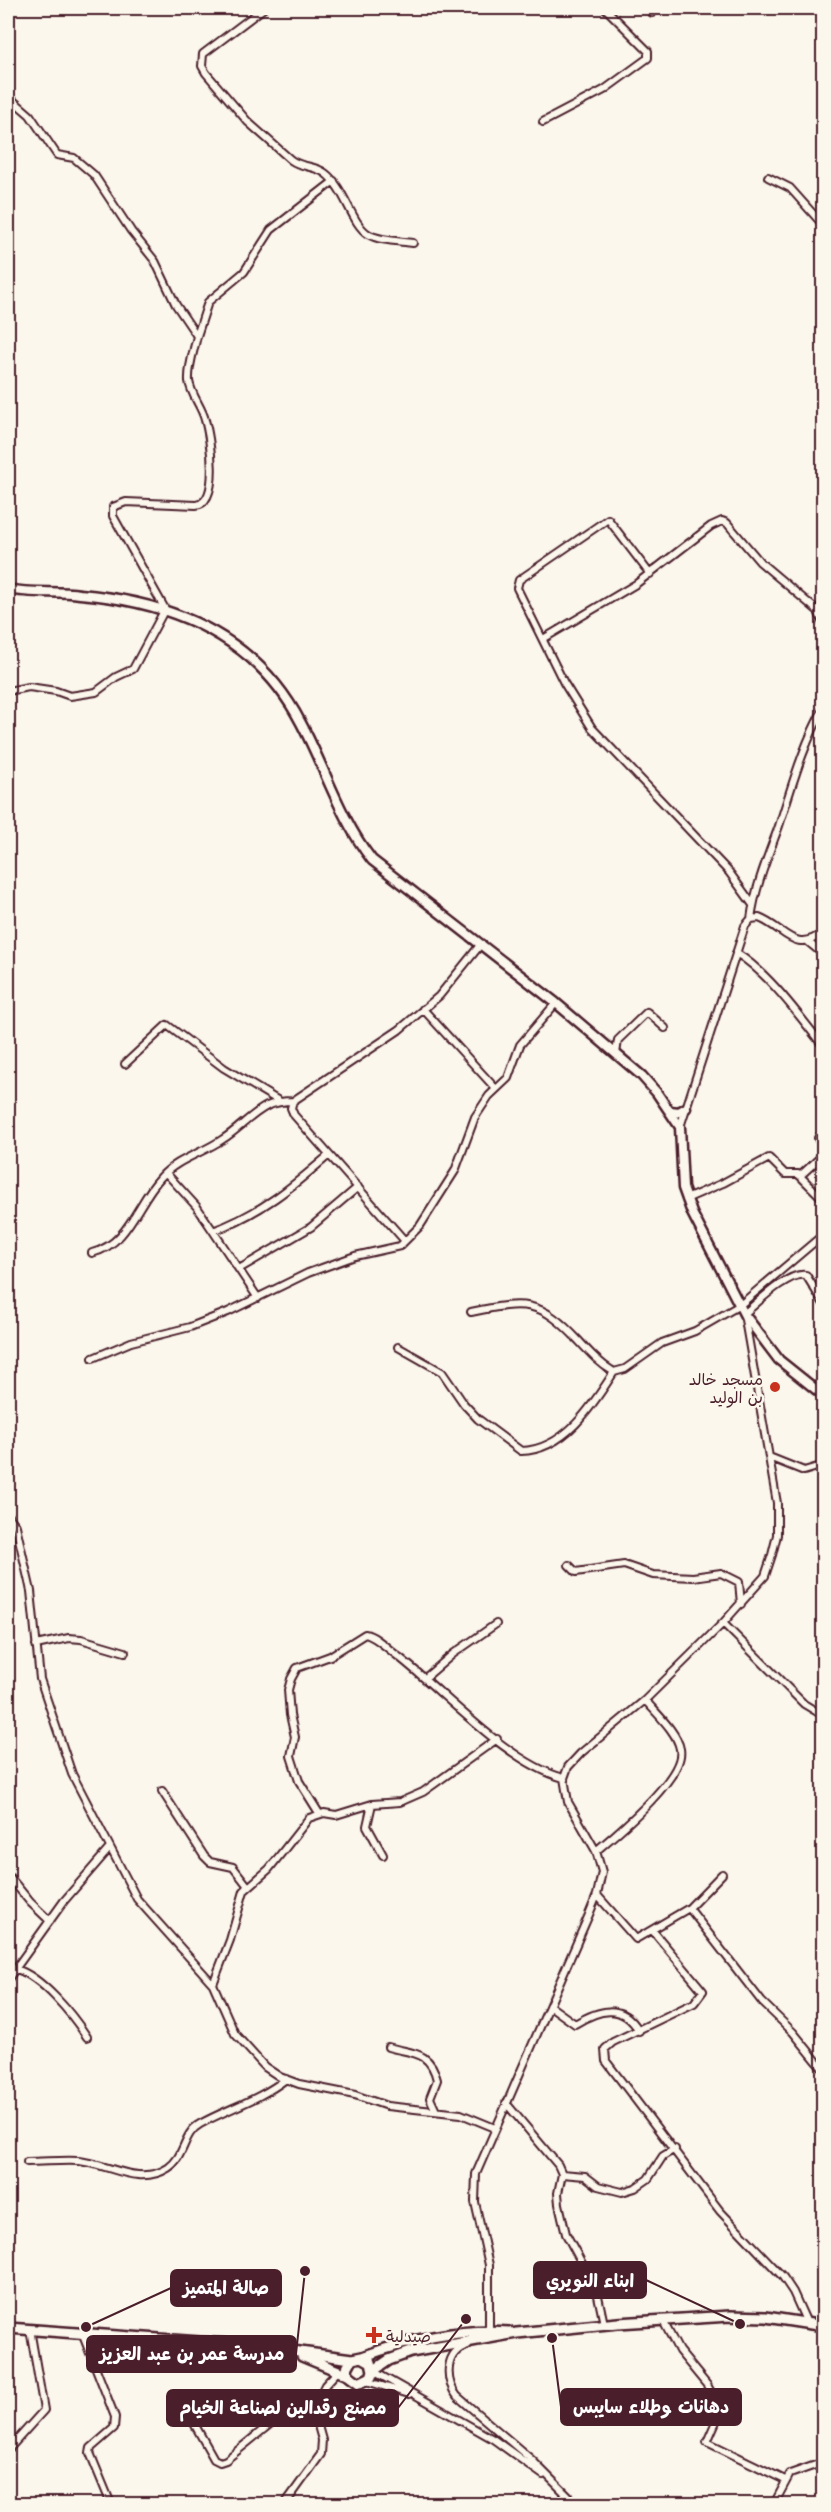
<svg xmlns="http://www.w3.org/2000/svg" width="831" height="2512" viewBox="0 0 831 2512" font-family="'Playpen Sans','Playpen Sans Arabic',sans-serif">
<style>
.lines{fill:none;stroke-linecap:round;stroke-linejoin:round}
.street-casing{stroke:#4a1f2b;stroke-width:10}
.secondary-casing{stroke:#4a1f2b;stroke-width:13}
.primary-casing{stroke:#4a1f2b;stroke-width:14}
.street{stroke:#fbf7ec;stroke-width:6}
.secondary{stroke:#fbf7ec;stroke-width:8}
.primary{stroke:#fbf7ec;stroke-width:9}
.poi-dot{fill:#c8321e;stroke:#fbf7ec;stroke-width:2}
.labels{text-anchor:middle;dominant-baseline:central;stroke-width:5;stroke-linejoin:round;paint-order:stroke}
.poi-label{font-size:16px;fill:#4a1f2b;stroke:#fbf7ec;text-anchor:end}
.leader{fill:none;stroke:#4a1f2b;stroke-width:2}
.callout-dot{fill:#4a1f2b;stroke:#fbf7ec;stroke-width:2}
.callout{fill:#4a1f2b;stroke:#4a1f2b;stroke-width:2}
.callout-label{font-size:18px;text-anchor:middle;font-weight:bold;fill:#fff}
</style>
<rect width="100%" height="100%" fill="#fbf7ec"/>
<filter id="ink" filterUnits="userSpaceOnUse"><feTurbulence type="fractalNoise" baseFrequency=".0167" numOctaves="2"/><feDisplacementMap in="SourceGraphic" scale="12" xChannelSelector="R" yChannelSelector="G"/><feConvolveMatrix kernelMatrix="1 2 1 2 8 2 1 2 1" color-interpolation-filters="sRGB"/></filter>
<g filter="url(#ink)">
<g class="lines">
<g class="street-casing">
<path id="street" d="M264,8l-61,46 -1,12 4,7 42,49 43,38c11,8 23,5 34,13 20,15 26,50 43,61 11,7 32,7 45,9
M646,8l6,5
M8,96l22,19 27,40 17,3 20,17 37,56 24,30 21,44 21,31 11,-34 36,-30 27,-42 63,-49
M543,122l61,-32 44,-32v-7l-43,-43
M768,177l22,11 34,38
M650,574l-42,-55 -89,61 -2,8 47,95 28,45 137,144 24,33
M824,601l-6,10 6,15
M543,639l93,-55 75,-58 11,-5 5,2 33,39 58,49
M8,691l21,-4 27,4 14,5 26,-4 20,-15 17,-8 32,-60 -52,-93v-9l13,-5 70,3c25,-3 14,-68 9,-85 -3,-13 -14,-25 -16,-39 -1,-14 5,-31 8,-45
M751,919c4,-32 17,-63 28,-93 13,-40 24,-81 45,-118
M807,941l17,14
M736,953c32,19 64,64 88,94
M423,1009l73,80
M616,1054l2,-14 29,-28 18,16
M125,1064l42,-39 57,43 55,33
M293,1101l-2,7 3,7 111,126
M680,1127l65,-201 6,-7 8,-1c26,10 35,37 65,14
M824,1131l-6,7 6,14
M166,1173l31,34 61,91
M800,1176l24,-22
M686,1199l37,-16 46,-25 16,16h13l26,26
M213,1231c48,-18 78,-43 116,-76
M92,1253c37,-9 45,-51 69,-76 16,-18 42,-24 62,-38 16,-10 27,-24 44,-33 9,-4 16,-5 26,-5l106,-71 40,-34 42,-52
M239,1269l72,-42 47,-40
M471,1312c54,-11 69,-13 108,29 11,12 21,23 35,31l11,-3 37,-26 33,-12 45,-26 84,-71
M398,1347l44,25 22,32 14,15 43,32c44,-1 72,-46 93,-79
M93,1358l38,-16 59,-15 38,-15 80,-39 47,-17 45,-10 20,-20 35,-55 20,-54 14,-21 19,-18 12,-33 36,-42
M769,1457l35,14 20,-6
M8,1515l8,11 15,65 9,88 32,95 65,125 76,85 22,50 30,33 15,10 19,7 56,11 32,11 74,8 34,14
M569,1565l7,7 48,-7 29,10 40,2 28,-4 18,9 2,22
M723,1623l81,81 20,12
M36,1645l33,-7 12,1 44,13
M425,1678l28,-24 43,-30
M162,1791l42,65 6,6 23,5 14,18
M372,1804l-5,22 16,29
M319,1813l-20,-32 -8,-25 4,-19 -5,-22 -2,-25 3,-11 6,-11 33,-12 35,-22c11,2 24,16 34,23 46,36 110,107 165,121
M596,1851c20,-17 90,-74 84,-102 -3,-17 -24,-36 -35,-49
M8,1875l22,27 20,19
M597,1895l39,44 53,-31 33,-34
M689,1908l73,94 31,30 31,38
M653,1931l50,60 -9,12 -81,39 -8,7 1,12 114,150 63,66 10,15 14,31
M16,1969c26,8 56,45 71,68
M8,1979l56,-78 45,-52
M213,1984l17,-44 14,-49 25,-22 40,-51 15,-5 12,2 36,-11 28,-2 23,-10 74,-53
M550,2006l25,18c23,-14 47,-22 64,7
M388,2047c24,7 42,3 49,33l-7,18 6,13
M506,2103l52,62 4,9 -4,19 1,11 7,30 31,57 7,33
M27,2162c17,0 35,-2 51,-1 30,2 60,26 90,7 17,-11 15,-35 32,-44 29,-16 59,-24 86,-45
M562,2174l23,2 13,10 24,6 13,-4 13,-9 15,-23 12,-7
M663,2321l16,30 28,34 10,18 1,14 -11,25 78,38
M82,2333l33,84 -1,11 -23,20 -1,5 21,51
M493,2333l-4,-3v-65l-14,-63 1,-28 112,-257 9,-22 5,-23 -6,-21 -28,-49 -4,-24 4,-11 13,-14 64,-53 78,-77 42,-47 7,-21 5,-20v-32l-33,-189c13,-11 45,-43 62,-39l18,29
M468,2345c-24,7 -23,35 -11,51l75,64 44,44
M373,2371l120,68 50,36
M366,2381l43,13
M191,2418l23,41 6,3 6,-2 71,-58 9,-2 8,3
M8,2450l36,-40 -14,-81
M285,2504l36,-50 1,-14 -9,-32 12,-23 13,-14
M558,2504l7,-9
M774,2504l16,-30 34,-12"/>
</g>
<g class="secondary-casing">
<path id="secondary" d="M8,589c23,5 48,2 72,5 92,8 176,42 221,129 24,45 39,96 71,137l184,143 86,73 15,17 23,34 3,61 9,25 52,101 35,46 45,36
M670,1111l9,1 7,-4"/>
</g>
<g class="primary-casing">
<path id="primary" d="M8,2328l247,18 97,13
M302,2356l46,19 11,8 12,-6 2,-6 -2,-9 -9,-5 -10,2 -5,9 1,7
M362,2357c45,-17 99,-29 147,-25
M373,2371l16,-11 22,-8 106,-19 101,-10 112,-7 36,1 58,9"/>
</g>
<use href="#street" class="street"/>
<use href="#secondary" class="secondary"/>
<use href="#primary" class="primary"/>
</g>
</g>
<g class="poi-dot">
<circle cx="775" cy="1387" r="6"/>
<path d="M371 2326h6v6h6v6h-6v6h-6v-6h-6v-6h6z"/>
</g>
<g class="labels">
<g class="poi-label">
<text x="763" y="1378">مسجد خالد<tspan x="763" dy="18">بن الوليد</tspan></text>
<text x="386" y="2335" text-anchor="start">صيدلية</text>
</g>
</g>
<path class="leader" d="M740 2324L646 2280M86 2327L171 2288M305 2271L296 2354M552 2338L561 2407M466 2319L398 2408"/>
<g class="callout-dot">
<circle cx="740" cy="2324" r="6"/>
<circle cx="86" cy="2327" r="6"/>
<circle cx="305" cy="2271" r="6"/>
<circle cx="552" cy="2338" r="6"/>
<circle cx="466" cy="2319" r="6"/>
</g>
<g class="callout">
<rect x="534" y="2262" width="112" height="36" rx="6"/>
<rect x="171" y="2270" width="110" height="36" rx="6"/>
<rect x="87" y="2336" width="209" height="36" rx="6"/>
<rect x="561" y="2389" width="180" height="36" rx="6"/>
<rect x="167" y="2390" width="231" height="36" rx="6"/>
</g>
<g class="callout-label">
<text x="590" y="2287">ابناء النويري</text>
<text x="226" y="2294">صالة المتميز</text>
<text x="192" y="2360">مدرسة عمر بن عبد العزيز</text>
<text x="651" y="2413">دهانات وطلاء سايبس</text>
<text x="283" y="2414">مصنع رقدالين لصناعة الخيام</text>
</g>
<rect width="831" height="2512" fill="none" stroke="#fbf7ec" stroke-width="30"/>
<rect x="15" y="15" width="801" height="2482" fill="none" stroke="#4a1f2b" stroke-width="2" filter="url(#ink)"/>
</svg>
